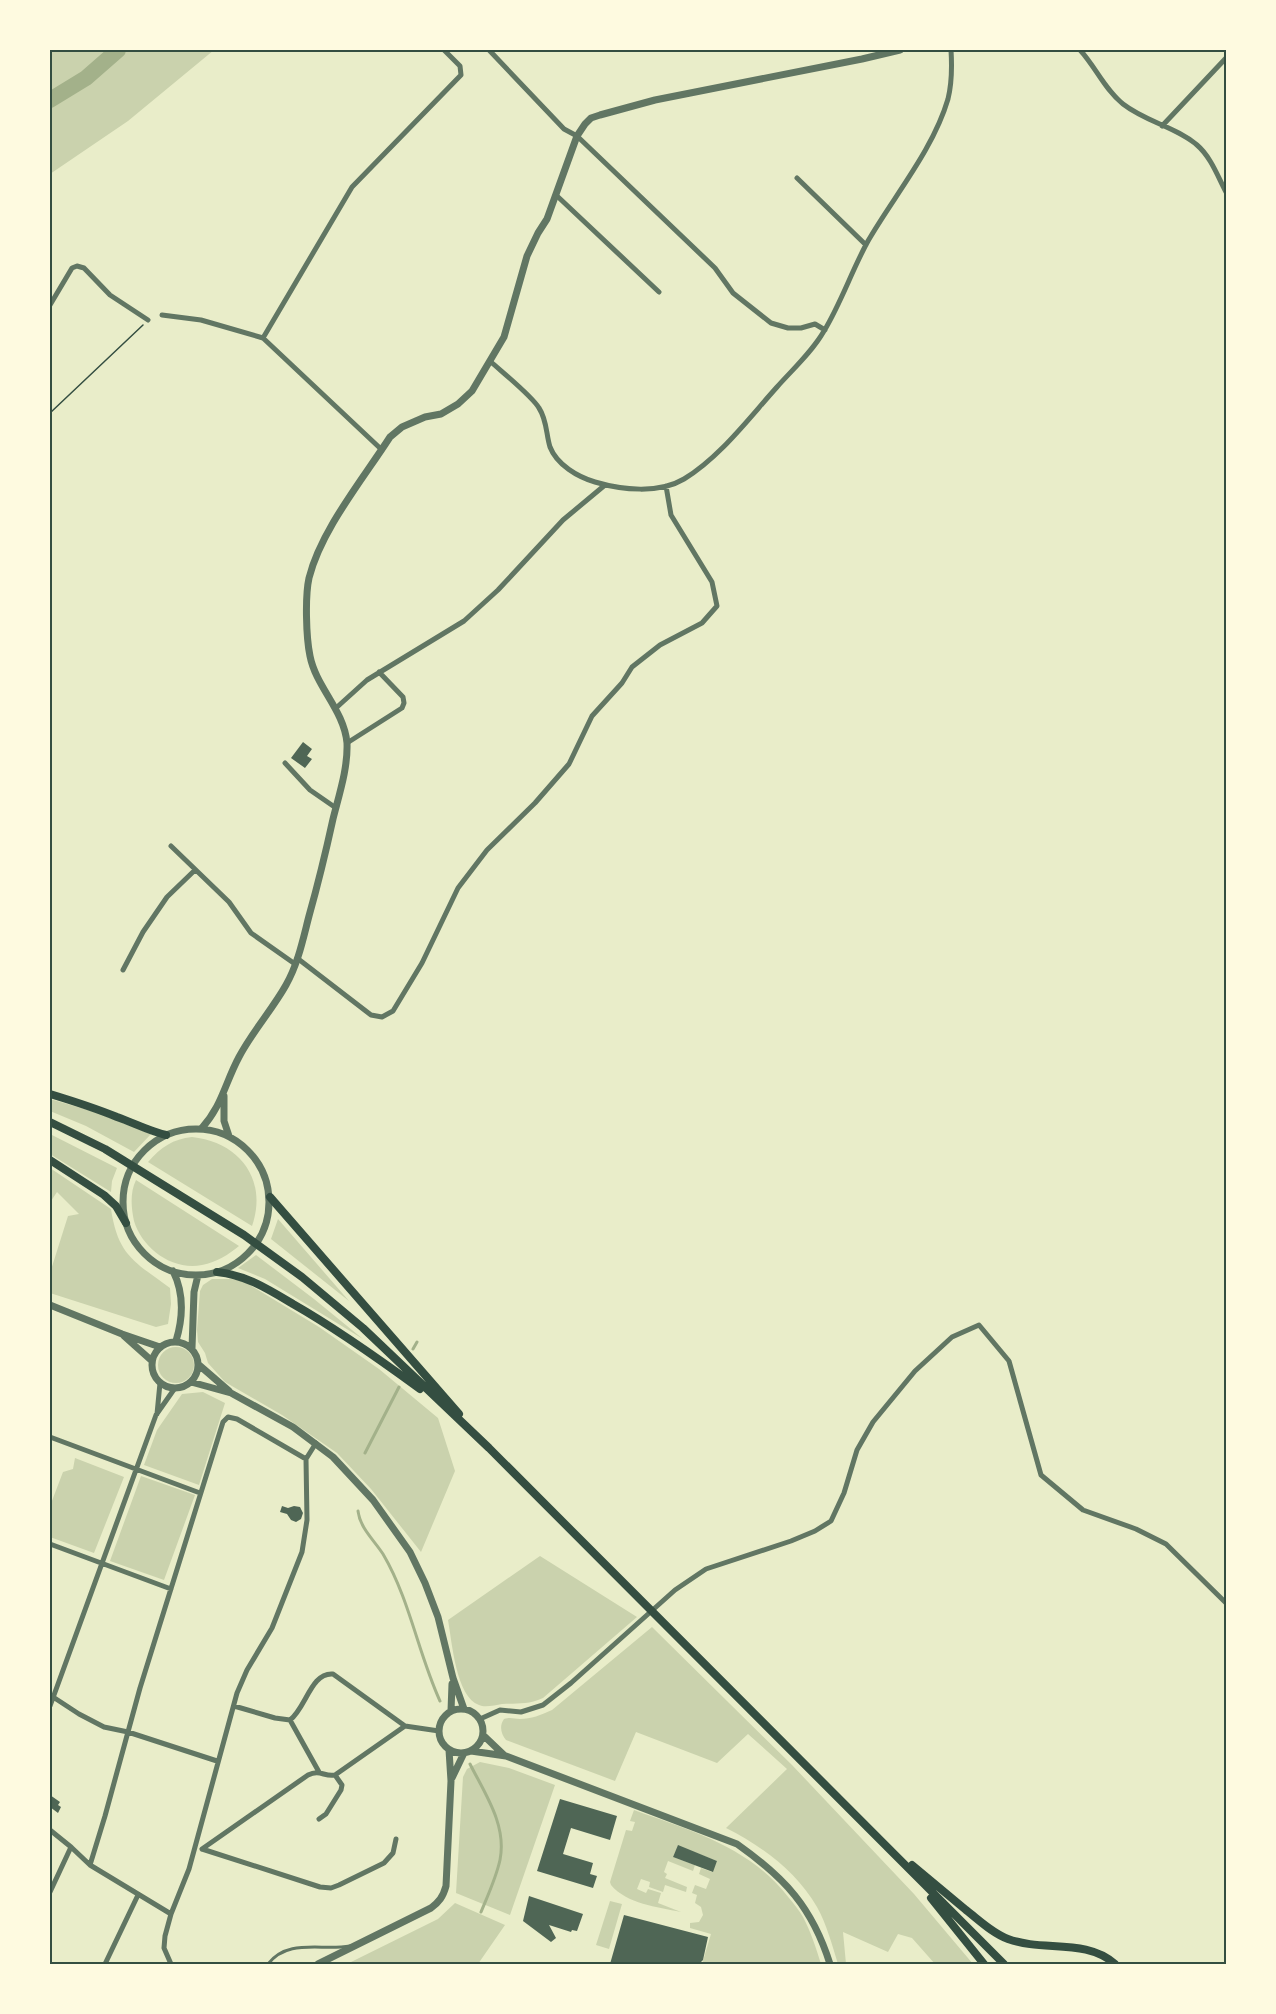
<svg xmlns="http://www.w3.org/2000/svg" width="1276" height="2014" viewBox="0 0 1276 2014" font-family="Bitter,serif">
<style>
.green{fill:#cad2ad}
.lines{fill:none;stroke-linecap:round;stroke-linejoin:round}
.stream{stroke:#a3b18a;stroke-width:3}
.river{stroke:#a3b18a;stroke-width:16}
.building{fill:#4f6655}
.path{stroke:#344e41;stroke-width:1.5}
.service{stroke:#617663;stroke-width:3}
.minor{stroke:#617663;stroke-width:5}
.tertiary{stroke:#617663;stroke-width:7}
.primary{stroke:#344e41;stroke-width:8}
.neatline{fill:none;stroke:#344e41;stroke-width:2}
</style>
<rect width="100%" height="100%" fill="#e9edc9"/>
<path class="green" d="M50,50h164l-86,71 -78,53z
M50,1099l45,13 56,22 -17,18 -48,-26 -36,-15z
M50,1134l67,34 -5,13 -1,11 -61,-38z
M192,1137c48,5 76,43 60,89l-104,-64c13,-15 25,-23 44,-25z
M50,1168l61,41c7,47 24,53 59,79l1,16 -3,20 -12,3 -106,-34v-20l18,-57 11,-2 -22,-22 -6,9 -1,-1z
M136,1180l103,66c-11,9 -22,16 -37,19 -30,6 -60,-17 -68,-44 -3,-14 -4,-29 2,-41z
M278,1219l71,82 -78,-62z
M256,1255l58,44 49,40 -98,-60 -27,-11z
M212,1279h20l13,3 74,45 60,42 59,49 17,53 -34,81 -50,-63 -34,-36 -55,-38 -57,-33 -17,-19 -3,-10 -7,-11 -1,-12 3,-39 3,-6z
M158 1365a18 18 0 1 1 36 0a18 18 0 1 1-36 0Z
M203,1392l22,11 -26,82 -55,-20 13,-35 25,-36z
M75,1458l49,19 -30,76 -44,-16v-31l13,-34 10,-3z
M141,1476l54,19 -31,85 -54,-19z
M540,1556l97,61 -94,81c-16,7 -24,5 -41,6 -7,1 -17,4 -23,1 -23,-8 -27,-63 -31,-85z
M652,1627l140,138 122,129 59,70h-38l-23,-26 -14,-4 -10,18 -45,-20 3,32h-8c-6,-19 -11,-39 -21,-57 -20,-35 -55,-61 -91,-79l61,-59 -39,-35 -31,29 -81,-31 -21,49 -109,-41c-5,-6 -7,-14 -2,-21 7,-2 10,0 16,0 11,0 21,-4 32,-9z
M480,1762l29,6 46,17 -45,130 -54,-22 7,-116 4,-8z
M634,1810c58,21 116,37 155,88 5,6 10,12 14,19 8,15 13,31 18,47h-119l9,-30 -21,-6v-5l9,-1 4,-7 -2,-8 -6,-4 2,-8 -5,-2 3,-8 11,4 4,-10 -11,-5 2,-6 11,4 5,-11 -39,-15 -5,11 22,8 -2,6 -25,-10 -4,11 3,2 -2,4 22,9 -1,5 -21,-7 -2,7 -14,-5 1,-5 -9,-3 -4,10 9,4 2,-4 13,4 -3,10 23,9c-24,-5 -54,-8 -70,-27l-1,-3 16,-52 6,1 3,-9 -5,-1z
M610,1901l12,3 -13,45 -13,-4z
M455,1903l50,22 -27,39h-131l91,-45z"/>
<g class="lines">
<path class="stream" d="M413,1349l4,-7
M365,1453l34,-66
M358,1511c2,17 16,29 25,43 27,46 35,99 57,147
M470,1764c15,30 37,61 30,96 -4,18 -12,35 -19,52"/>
<path class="river" d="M50,100l36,-22 32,-28"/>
</g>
<path class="building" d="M303,742l9,7 -5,7 5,3 -7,9 -14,-10z
M282,1506l6,2 6,-2 6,1 3,6 -2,6 -5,3 -5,-2 -4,-6 -7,-2z
M50,1795l10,7 -2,3 3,2 -3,6 -8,-6z
M560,1799l57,17 -7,24 -39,-12 -8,26 30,9 -3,11 7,2 -4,12 -56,-17z
M678,1845l39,16 -4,11 -40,-15z
M529,1896l54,18 -6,17 -5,-1 -1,2 -22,-7 7,13 -5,4 -28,-21z
M624,1915l84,22 -5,23 -4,4h-89z"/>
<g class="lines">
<path class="path" d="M50,413l93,-88"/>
<path class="service" d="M268,1964c20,-26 53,-13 82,-18"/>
<path class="minor" d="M489,50l75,79 13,7 138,132 18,25 38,30 17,5h13l14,-4 10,6
M1080,50c15,16 25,40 43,54 23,18 53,23 74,41 14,12 21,32 29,47
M1162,126l64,-68
M797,178l69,67
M556,195l103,97
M50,305l22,-37 5,-2 7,2 26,27 38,25
M162,315l39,5 62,18 119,112
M263,338l89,-151 109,-112 -1,-9 -16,-16
M490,361c12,11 42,35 49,47 8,12 7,26 11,39 7,18 28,30 45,35 27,8 64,12 89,-3 36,-22 65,-61 93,-92 16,-18 35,-35 47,-56 17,-28 28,-61 44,-90 26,-45 65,-91 80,-142 4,-16 4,-33 3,-49
M336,708l31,-28 97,-59 34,-31 65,-70 42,-35
M347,743l55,-35 2,-5 -1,-6 -24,-25
M285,763l25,27 26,18
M171,846l58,56 22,31 44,31
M297,958l74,57 11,2 11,-6 29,-48 36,-75 29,-38 48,-47 34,-39 23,-48 30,-33 10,-16 28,-22 42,-22 15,-17 -5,-24 -41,-67 -5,-29
M123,970l20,-38 24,-35 28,-27
M157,1414l3,-31
M50,1437l150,56
M50,1544l121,45
M50,1695l29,19 25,13 24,5 89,29
M50,1706l106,-291 19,-27
M234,1706l41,12 15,2c16,-12 21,-48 43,-46l72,52
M480,1719l20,-9 21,2 22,-7 28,-22 104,-93 31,-21 85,-28 24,-10 16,-10 13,-28 13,-43 16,-28 42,-51 37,-34 27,-12 30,36 32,114 42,35 53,19 30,15 60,59
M290,1720l29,52
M319,1819l7,-5 15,-24 1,-5 -7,-10
M50,1830l21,17 19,18 81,49
M202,1849l106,-74c12,-6 16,2 27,0l70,-49 34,5
M202,1849l118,38 11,1 8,-3 45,-22 9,-10 3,-14
M90,1865l15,-49 35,-128 83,-266 5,-5 9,2 69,40
M50,1892l21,-45
M105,1964l33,-69
M171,1964l-7,-16 1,-12 6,-22 18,-45 48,-176 10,-23 25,-42 30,-76 5,-32 -1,-61 10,-16"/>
<path class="tertiary" d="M224,1096v25l5,15
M201,1129c21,-23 24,-46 38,-72 13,-25 33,-47 47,-72 12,-21 17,-46 23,-69 9,-32 17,-65 24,-97 6,-24 15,-51 14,-76 -3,-33 -31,-56 -37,-87 -4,-19 -5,-60 -1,-78 12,-48 54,-99 81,-141l12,-10 23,-10 16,-3 17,-10 14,-13 32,-54 23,-81 11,-23 9,-14 30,-83 8,-12 6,-6 9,-3 55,-15 207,-41 38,-9
M123 1202a73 73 0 1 1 146 0a73 73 0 1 1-146 0Z
M173,1271c11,22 10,47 3,70
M50,1305l72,29 38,13
M124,1336l28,25
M152 1365a23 23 0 1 1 46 0a23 23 0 1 1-46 0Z
M192,1348l2,-56 4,-17
M199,1365l30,26
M191,1382l40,11 62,34 40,30 40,43 37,52 15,31 13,34 15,61 11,31
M439 1731a22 22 0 1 1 44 0a22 22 0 1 1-44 0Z
M451,1711l1,-27
M483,1735l21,20
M471,1751l35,5 231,88c48,34 75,63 93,120
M452,1778l12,-25
M318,1964l113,-56c8,-6 12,-11 15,-22l5,-105 -2,-31"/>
<path class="primary" d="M50,1094c23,7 45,14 67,23 17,6 32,14 49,18
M50,1122l55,27 139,86 58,42 61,51 126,120 515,516
M50,1160l54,35 12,11 10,17
M270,1197l189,217
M217,1272c29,3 51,17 76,32 44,25 86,55 127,85
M912,1865c18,15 36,30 54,45 13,10 26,23 42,29 35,13 78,-1 107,25
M931,1898l53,66"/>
</g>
<rect width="1276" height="2014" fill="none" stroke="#fefae0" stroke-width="102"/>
<rect x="51" y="51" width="1174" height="1912" class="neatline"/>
</svg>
